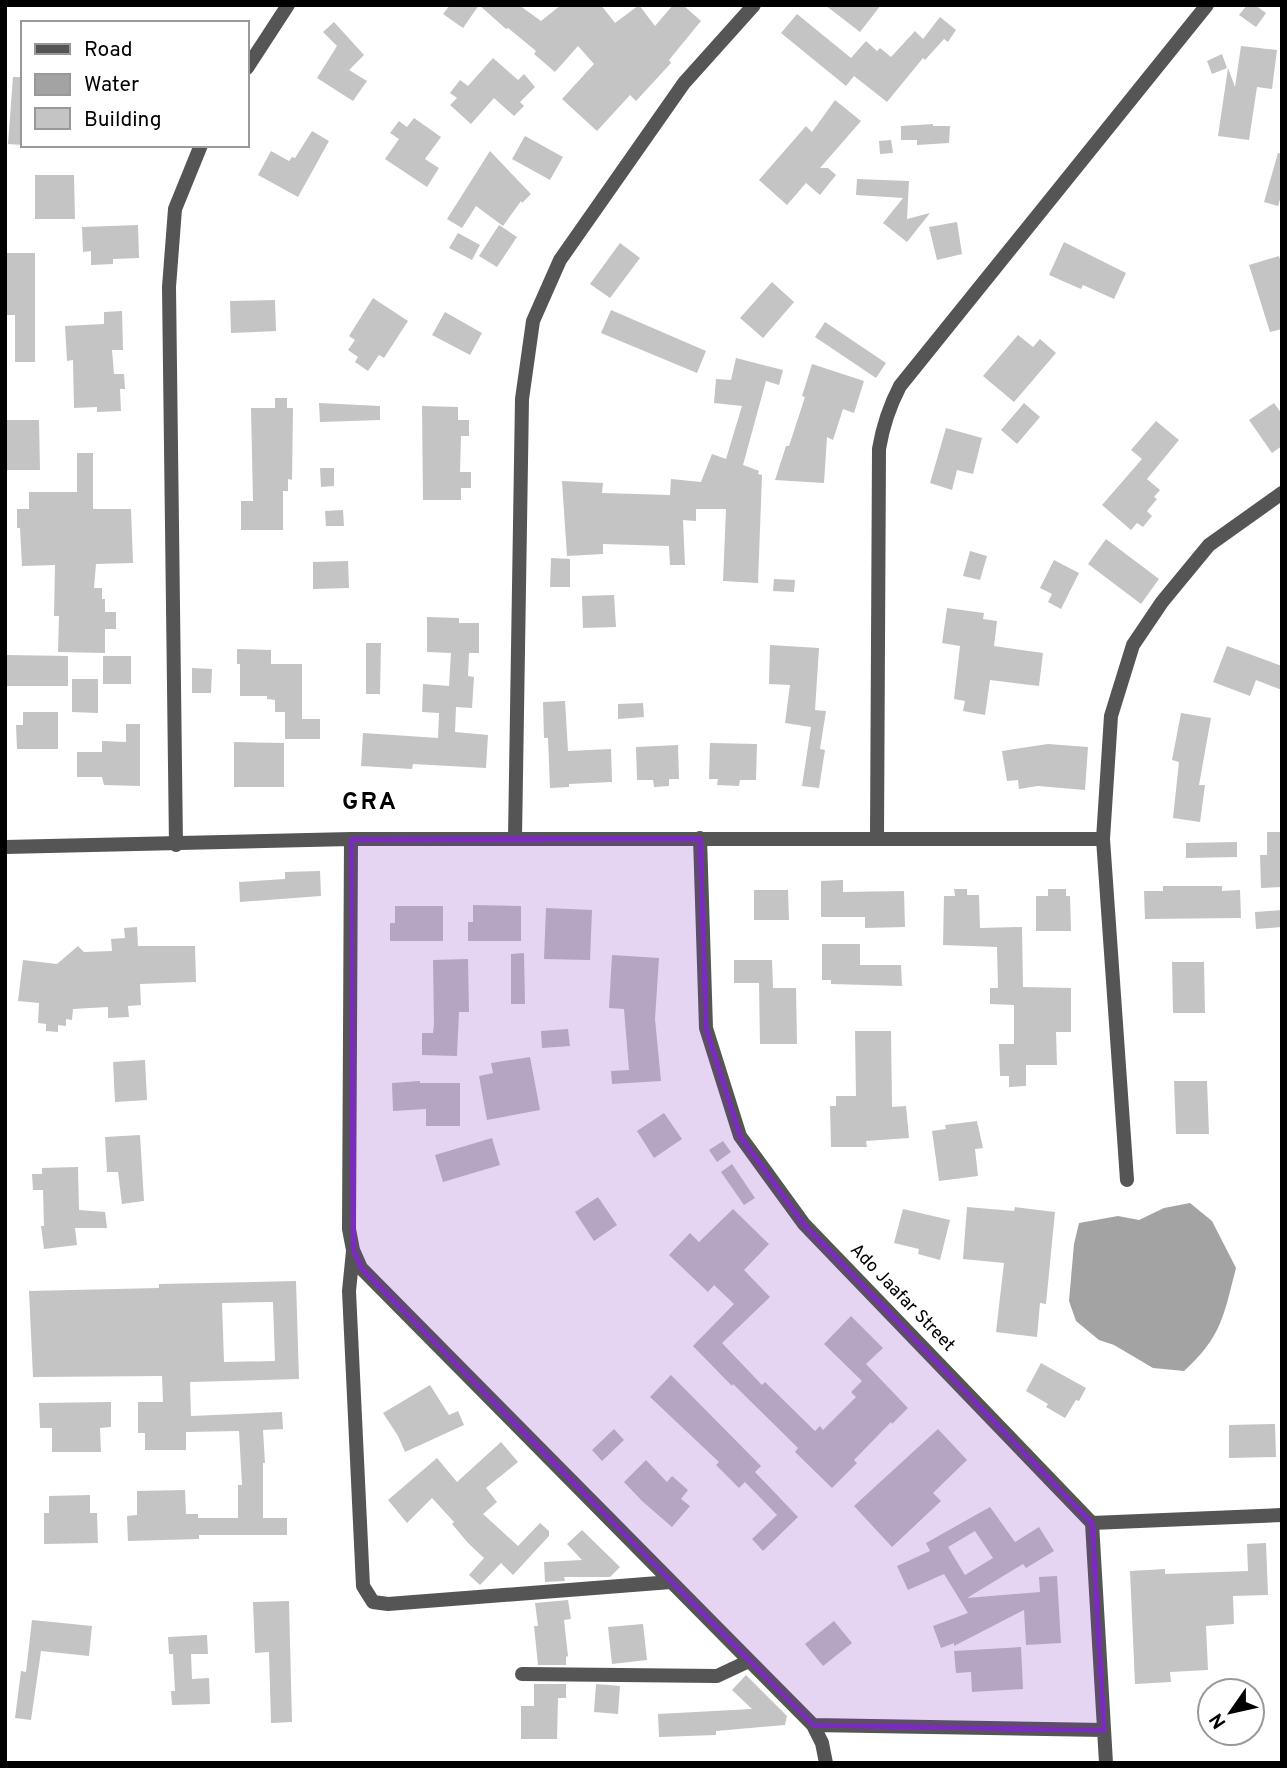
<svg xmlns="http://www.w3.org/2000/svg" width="1287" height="1768" viewBox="0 0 1287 1768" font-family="Overpass,sans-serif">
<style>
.water{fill:#a3a3a3}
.building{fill:#c4c4c4;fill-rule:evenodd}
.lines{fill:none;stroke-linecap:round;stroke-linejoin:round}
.street{stroke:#555;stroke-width:14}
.marked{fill:#7b2cbf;fill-opacity:0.2;stroke:#7b2cbf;stroke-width:5;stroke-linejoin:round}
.labels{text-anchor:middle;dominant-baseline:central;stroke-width:5;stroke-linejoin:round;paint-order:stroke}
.street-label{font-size:18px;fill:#000;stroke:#fff}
.district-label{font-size:24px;font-weight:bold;letter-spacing:2px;fill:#000;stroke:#fff}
</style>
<rect width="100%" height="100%" fill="#fff"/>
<path class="water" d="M1190,1203l22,18 24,47c-12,46 -14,69 -52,103l-31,-3 -39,-23 -15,-5 -23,-19 -7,-20 5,-57 5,-21 39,-7 21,4 25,-12z"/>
<path class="building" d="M450,5h69l22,16 20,-16h40l14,18 24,-18 16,21 18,-21h10l18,16 -32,39 2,3 -35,38 -6,-6 -33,36 -35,-32 32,-35 -16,-18 -23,26 -21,-18 2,-3 -28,-23 -2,1 -27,-24 -16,23 -20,-14z
M825,5h56l-21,27z
M1247,5h8l11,8 -10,14 -17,-12z
M797,14l54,44 15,-17 11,10 3,-3 11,9 24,-26 8,8 17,-22 16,13 -8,12 -4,-3 -19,21 -2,-2 -36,44 -33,-26 -8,10 -65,-53z
M334,22l30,33 -15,15 18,11 -14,20 -36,-23 20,-32 -14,-14z
M1241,46l36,4 -5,39 -15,-2 -8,53 -31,-4 10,-68 7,19z
M1222,54l5,14 -15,6 -5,-13z
M493,58l25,22 6,-6 11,13 -15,15 4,4 -10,10 -20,-18 -23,26 -21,-19 7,-7 -7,-5 10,-13 8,6z
M13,77h10v68l-15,-1z
M835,100l26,21 -41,47h8l8,7 -16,20 -14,-12 -19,22 -28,-25 47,-54 6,6z
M414,118l27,19 -16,22 14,9 -12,19 -42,-28 14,-20 -9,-6 9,-12 8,6z
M933,124v2h17l-1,17 -32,2v-5h-16v-14z
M312,131l17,10 -31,56 -40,-22 13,-24 18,10 3,-4 3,1z
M525,136l38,21 -13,23 -38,-21z
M891,140l2,13 -13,1 -1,-13z
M490,151l41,43 -9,9 -1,-2 -18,25 -27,-20 -14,22 -15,-9z
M1278,153l4,1v39l-4,13 -14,-4z
M35,175h39l1,44h-40z
M857,179l52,2 -2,38 23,-6 -23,29 -24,-19 20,-25 -47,-3z
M957,222l5,32 -25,6 -8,-33z
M138,225l1,33 -26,1v5l-22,1v-14l-8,1 -1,-25z
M499,225l18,12 -20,30 -18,-11z
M458,233l22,12 -8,15 -23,-12z
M1064,242l62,31 -12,26 -31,-14 -2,4 -32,-14z
M620,243l20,15 -30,40 -20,-14z
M5,253h30v109h-20v-47h-10z
M1279,256l3,10v63l-12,3 -21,-67z
M772,282l22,20 -31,36 -23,-20z
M373,298l35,23 -24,37 -5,-3 -11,16 -13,-9 3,-5 -10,-7 7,-10 -6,-4z
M275,300l1,31 -45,2 -1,-32z
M611,310l95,41 -9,22 -96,-40z
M122,311l1,39h-11l2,24h10l1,15h-5l1,22 -24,1v-5l-23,1 -1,-48 -6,1 -2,-35 39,-2v-12z
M445,312l37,21 -12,22 -38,-20z
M825,322l61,41 -10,15 -61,-41z
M1018,335l15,12 7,-8 16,14 -42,49 -31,-26z
M736,358l47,12 -4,15 -13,-4 -23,84 16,6 -1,3 4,1 -4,108 -35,-2 3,-72h-30v12l-13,-1 2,45h-15l-1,-19 -66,-2v10l-36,2 -5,-75 41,2 -1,10 68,2 1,-16 30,3 11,-28 14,5 16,-53 -28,-3 2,-24 15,1z
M812,364l52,17 -10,32 -11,-4 -10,31 -6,-3 -3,46 -49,-3 11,-34h3l16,-49 -3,-1z
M275,398h12v10h6l-1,72 -4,-1v12h-5v39h-42v-29h12l-2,-93h24z
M319,403l61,3v14l-60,2z
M1024,403l16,14 -23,27 -16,-14z
M1274,403l8,11v32l-10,7 -23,-33z
M422,406l36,1v13h11v16h-8l-1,36h11v16h-10v12h-38z
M5,420h34l1,50h-35z
M1156,421l23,19 -32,39 13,11 -6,7 3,2 -10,12 5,5 -9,11 -6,-4 -6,7 -29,-25 40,-46 -11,-9z
M946,428l36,10 -9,36 -16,-4 -5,20 -22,-7z
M77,453h16v56h38l2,54 -37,1 -2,24h8v11h3v13h11v17h-11v24l-47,-1 1,-36h-5l1,-51 -33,1 -2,-38h-3v-19h12v-17h48z
M320,468h14v18l-13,1z
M343,510l1,16h-18l-1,-15z
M1106,539l53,40 -18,25 -53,-40z
M970,551l17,5 -7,24 -17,-4z
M551,558l19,1v28h-20z
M1054,560l25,13 -18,36 -13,-7 4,-8 -12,-6z
M348,561l1,27 -36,1v-27z
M774,579l21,1 -1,12 -21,-1z
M614,595l2,32 -33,1 -1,-32z
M947,608l37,5 -1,6 14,2 -3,25 49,7 -4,33 -49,-6 -5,35 -22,-4 2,-10 -11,-2 6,-53 -18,-3z
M427,617l32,1v5h20v30h-10l-1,23 6,1 -2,31 -16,-1 -1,25 33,3 -2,33 -73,-4 -1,5 -51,-3 2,-33 75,5 1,-25 -17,-1 1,-28 26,2 2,-33 -24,-1z
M366,643h15l-1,51h-14z
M770,645l49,3 -4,62 11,1 -6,38 5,1 -6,38 -17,-2 9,-59 -26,-4 5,-38 -21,-1z
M1227,646l55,20v24l-26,-10 -6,16 -37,-14z
M237,649l34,1v14h31v55h18v20h-35v-27h-10v-12l-8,-1v-3h-27v-32h-3z
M7,655l61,1v30h-61z
M103,656h28v28h-28z
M192,668l20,1 -1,24h-19z
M72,679h26v34l-26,-1z
M565,701l3,50 43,-2 1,33 -43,2v3l-19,1 -2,-50h-4l-1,-36z
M643,703l1,14 -26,2v-15z
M23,712h35v37h-41l-1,-24h7z
M1181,713l30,5 -12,67h6l-5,37 -27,-4 6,-56 -7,-2z
M126,724h14v62l-36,-1 -2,-8h-25v-25h25v-11l24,1z
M234,742l50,1v44h-50z
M710,743l47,1 -1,36h-16l-1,6 -22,-1 1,-6h-9z
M1048,744l40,3 -3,43 -47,-4 -19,3 -1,-9 -11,1 -5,-30z
M678,745l1,34h-10v7l-15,1 -1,-7h-16l-1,-33z
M1267,832h15v55l-21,1 -1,-33h7z
M1237,842v15l-51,1v-15z
M320,871l1,25 -81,6 -1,-20 46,-3v-7z
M843,880v12l61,-1 1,36 -40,1v-11h-44v-36z
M1163,886h59v5l18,-1 1,28 -96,1 -1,-28h19z
M954,889h13v6h12l1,33 42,-1 1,60 48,1v44h-15l1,33h-31v21l-17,1v-11h-9l-1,-32h15v-39l-24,-1v-16h8l-1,-41 -54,-2 1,-49h11z
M1048,889h18v7h4l1,35h-35v-35h12z
M754,890h34l1,30h-35z
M473,905l48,1v35h-53v-19h5z
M395,906h48v35h-53v-18h5z
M546,908l46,2 -2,50 -46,-1z
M1282,910v17l-26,2 -1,-17z
M137,927l1,19h57l1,36 -56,2 1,21 -13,1 1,11 -21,1v-11l-35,2 -1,11 -6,-1v7l-8,-1v7l-12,-1v-7l-8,-1 1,-20 -21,-2 5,-41 34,4 21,-18 6,6 28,-1 -1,-12 14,-1 -1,-10z
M822,944h38v21h41l1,21 -71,-2v-4h-9z
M524,953l1,51h-14v-50z
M612,955l47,3 -4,61 6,62 -49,3 -1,-13 18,-1 -5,-61 -15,-1z
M468,959l1,53h-10l-2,44 -35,-1v-22h11l1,-9 -1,-64z
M734,960h38l1,28h23l1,56h-37l-1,-61h-25z
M1172,962h32l1,51h-32z
M568,1029l2,17 -28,2 -1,-17z
M855,1031h36l1,76 14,-1 3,32 -43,3 1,6h-36l-1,-41h6v-10h20z
M530,1057l10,53 -53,10 -8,-44 14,-3 -2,-10z
M145,1060l2,40 -32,2 -2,-40z
M420,1081v2h40v43h-34v-17l-33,2 -1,-28z
M1174,1081h33l2,53h-33z
M664,1113l18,26 -28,19 -17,-27z
M977,1121l6,27 -8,1 3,27 -39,5 -7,-50 14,-2 -1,-4z
M140,1135l4,66 -22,3 -4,-32h-11l-2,-35z
M492,1138l8,27 -57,17 -8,-27z
M723,1141l8,11 -14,10 -8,-12z
M732,1164l23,34 -11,7 -23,-33z
M78,1167l1,43 26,2 2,16h-32l2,17 -33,4 -3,-23h3l-1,-36h-10l-1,-16h10v-6z
M598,1197l19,28 -23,16 -19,-29z
M967,1207l47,4 1,-4 40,5 -9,92 -6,-1 -3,34 -41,-5 8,-69 -41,-4z
M733,1209l36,35 -25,26 26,27 -48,46 40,42 3,-3 50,49 5,-5 3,4 33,-33 -5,-5 11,-11 -38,-37 27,-28 32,32 -17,16 42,44 -16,16 -1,-2 -37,38 3,3 -25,25 -37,-36 3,-4 -65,-64 -1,2 -39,-40 41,-42 -20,-19 -6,7 -39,-37 21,-22 9,9z
M903,1209l47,11 -10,40 -22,-6 1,-5 -25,-6z
M296,1281l3,98 -109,3 1,34 91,-4 1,17 -20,1 2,33h-2v55h24v17h-88v4l-71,2 -1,-25 10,-1v-24l48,-1 1,24h12v4h40v-33h4l-3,-54 -53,1v18h-41v-17h-7v-31h25l-1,-26 -129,1 -4,-86 130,-3v-4zM273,1302l2,59 -51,1 -2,-59z
M1041,1363l45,25 -7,13 -3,-1 -11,18 -19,-11 2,-3 -22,-13z
M671,1375l90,91 -6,6 43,45 -35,34 -11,-12 25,-24 -32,-33 -6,6 -23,-23 3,-3 -69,-65z
M430,1385l19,30 9,-4 6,14 -59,27 -7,-16 -15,-23z
M111,1402v25l-11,1 1,24h-49v-24h-12l-1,-25z
M1275,1424l1,33 -47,1v-33z
M614,1429l10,11 -22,21 -10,-11z
M938,1429l29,31 -34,33 8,8 -49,46 -38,-41z
M501,1442l17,20 -32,26 11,14 -14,12 35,32 22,-23 9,8v5l-36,39 -12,-12 -21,22 -11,-10 15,-17 -16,-15 -16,-19 2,-2 -22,-24 -25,25 -19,-23 49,-42 20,24z
M646,1460l21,22 5,-6 16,14 -7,9 9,7 -18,21 -30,-26 -18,-19z
M90,1495v18h7l1,30 -54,1v-31h5v-17z
M990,1507l25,35 24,-15 15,24 -28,17 -3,-4 -56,34 73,-6 -1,-15 18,-1 4,67 -35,2 -2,-35 -70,36v-3l-13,5 -8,-22 35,-13 -24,-39 -36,16 -11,-24 33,-15 -4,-8zM975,1531l18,27 -28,17 -17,-28z
M582,1530l38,37 -10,10h-46l1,4 -20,1 -1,-20 38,-2 -15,-16z
M1266,1543l2,52 -35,1 1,28 -28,2 2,44 -38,2 1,10 -36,2 -5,-113 35,-2v5l83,-3 -1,-27z
M568,1600l3,19 -7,1 4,36 -2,1v8h-28l-4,-39h4l-3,-23z
M289,1601l3,121 -21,1 -2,-71 -14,1 -2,-51z
M32,1620l60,6 -3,30 -48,-5 -10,69 -16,-2 6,-47 5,1z
M834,1621l18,22 -29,23 -18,-22z
M643,1624l4,36 -35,4 -4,-37z
M207,1635l1,19h-17l1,25 17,-1 1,26 -38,1 -1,-14h4l-2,-37h-4l-1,-17z
M1021,1647l2,42 -51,3 -1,-20 -15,1 -2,-22z
M746,1675l41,41 -2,9 -69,6v4l-57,2 -1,-23 94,-5 -20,-19z
M534,1684h32v14h-8l-1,41h-36v-33h13z
M596,1684l24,2 -2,28 -24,-2z"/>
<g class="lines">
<path class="street" d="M247,68l41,-63
M515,838l7,-439 11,-78 27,-61 124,-177 70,-78
M700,838l6,190 34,108 64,88 288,299 14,240
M877,838l2,-389c4,-24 10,-42 21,-63l307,-381
M351,839l-2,390 4,21 8,18 452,457 9,18 4,20
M176,845l-7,-558 6,-78 26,-64
M5,847l346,-8h752
M1127,1180l-24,-341 8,-123 22,-71 29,-43 47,-57 73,-52
M353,1251l-4,40 14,295 10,16 15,2 283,-22
M1092,1523l190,-8
M522,1674l195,2 32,-15
M813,1725l291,5"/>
</g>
<path class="marked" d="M700,838l6,190 34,108 64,88 288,299 12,207 -291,-5 -452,-457 -8,-18 -2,-411z"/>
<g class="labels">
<g class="street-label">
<text transform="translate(902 1298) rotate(46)">Ado Jaafar Street</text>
</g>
<g class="district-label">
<text x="370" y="803">GRA</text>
</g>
</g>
<rect width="1287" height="1768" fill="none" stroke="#000000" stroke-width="14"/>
<rect x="21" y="21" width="228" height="126" fill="#ffffff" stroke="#999999" stroke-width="2"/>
<rect x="35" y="44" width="35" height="10" fill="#555555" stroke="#999999" stroke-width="2"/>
<text x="84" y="56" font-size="21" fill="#000000">Road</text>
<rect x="35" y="74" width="35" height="21" fill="#a3a3a3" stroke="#999999" stroke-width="2"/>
<text x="84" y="91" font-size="21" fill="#000000">Water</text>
<rect x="35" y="108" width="35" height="21" fill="#c4c4c4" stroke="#999999" stroke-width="2"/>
<text x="84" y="126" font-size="21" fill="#000000">Building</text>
<g transform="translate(1231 1712) rotate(236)"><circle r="33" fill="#ffffff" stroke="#999999" stroke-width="2"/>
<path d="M0-5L12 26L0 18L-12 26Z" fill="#000000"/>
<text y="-10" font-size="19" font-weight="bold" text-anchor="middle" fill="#000000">N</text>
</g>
</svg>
